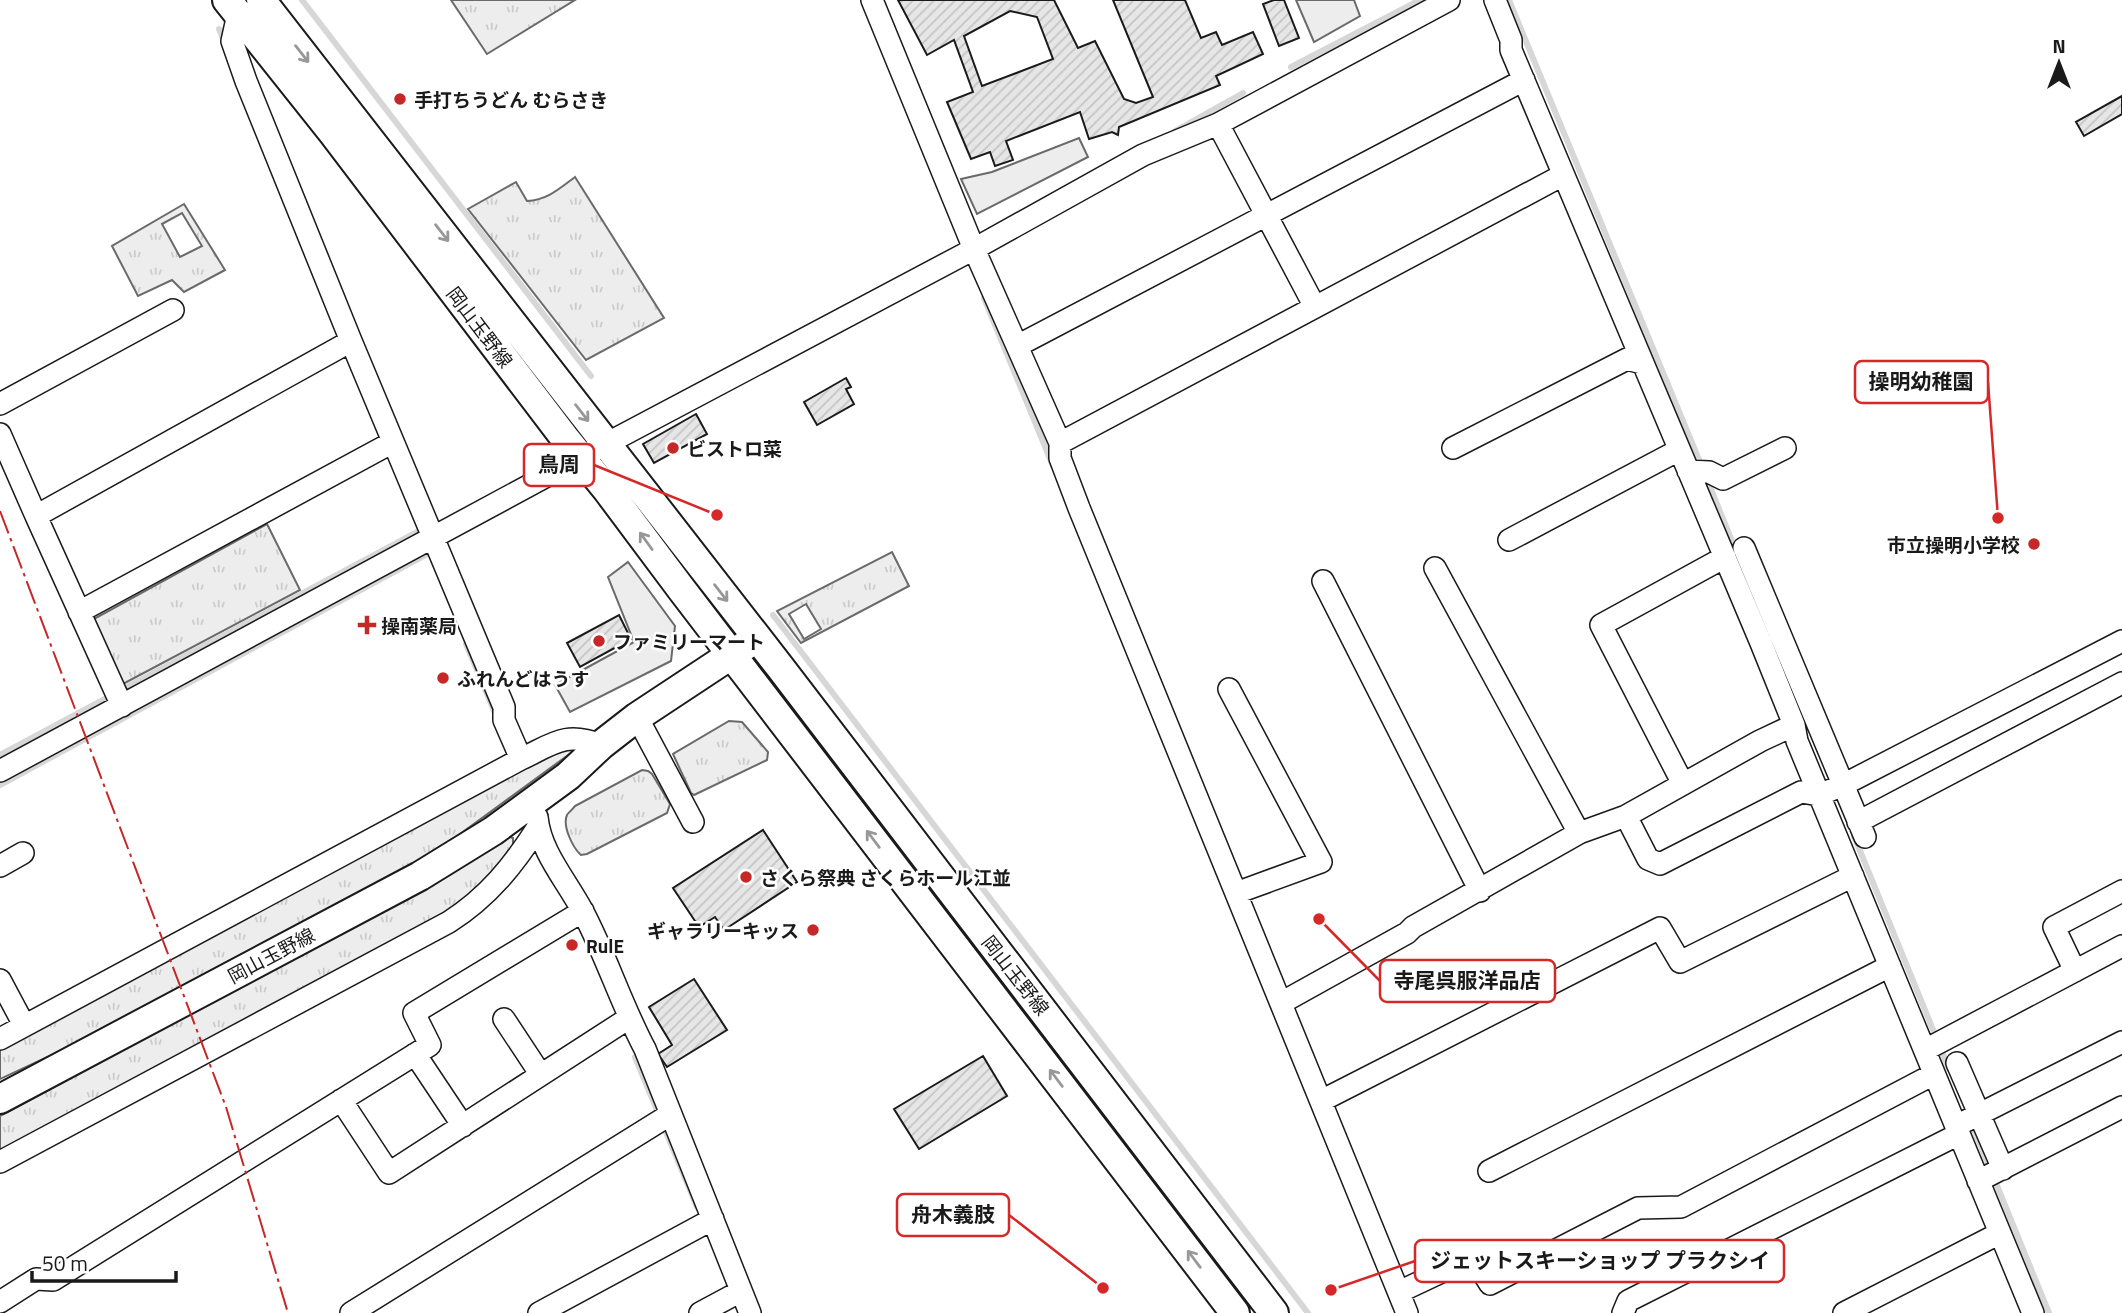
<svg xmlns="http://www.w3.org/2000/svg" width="2122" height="1313" viewBox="0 0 2122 1313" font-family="'Titillium Web','Noto Sans JP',sans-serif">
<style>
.grass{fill:url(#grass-tufts);stroke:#6a6a6a;stroke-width:2;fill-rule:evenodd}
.built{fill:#ededed;stroke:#6a6a6a;stroke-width:2}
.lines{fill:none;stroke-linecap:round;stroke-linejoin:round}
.stream{stroke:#d7d7d7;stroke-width:6}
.building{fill:url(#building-hatch);stroke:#1a1a1a;stroke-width:2;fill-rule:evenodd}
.minor-casing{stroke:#1a1a1a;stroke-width:24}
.major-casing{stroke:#1a1a1a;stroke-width:32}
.minor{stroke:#fff;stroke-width:21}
.major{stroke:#fff;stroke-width:28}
.power{stroke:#c62828;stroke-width:2;stroke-dasharray:24 5 3.5 5;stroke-linecap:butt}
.oneway{stroke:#989898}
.poi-dot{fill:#c62828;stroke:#fff;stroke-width:2.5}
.labels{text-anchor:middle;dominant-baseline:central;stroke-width:5;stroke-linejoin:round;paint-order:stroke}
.poi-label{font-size:19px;font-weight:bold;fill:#1a1a1a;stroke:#fff;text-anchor:start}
.street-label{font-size:19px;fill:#1a1a1a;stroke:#fff}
.leader{fill:none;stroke:#d62828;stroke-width:2.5}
.callout-dot{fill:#d62828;stroke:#fff;stroke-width:2.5}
.callout{fill:#fff;stroke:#d62828;stroke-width:2.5}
.callout-label{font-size:21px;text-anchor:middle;font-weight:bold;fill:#1a1a1a}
</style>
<defs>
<pattern id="grass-tufts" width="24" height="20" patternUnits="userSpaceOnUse" patternTransform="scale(1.75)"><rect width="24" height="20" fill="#ededed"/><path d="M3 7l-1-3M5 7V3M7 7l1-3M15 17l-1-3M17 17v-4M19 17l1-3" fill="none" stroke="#cbcbcb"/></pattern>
<pattern id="building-hatch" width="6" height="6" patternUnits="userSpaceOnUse" patternTransform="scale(1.75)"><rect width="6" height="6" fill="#e6e6e6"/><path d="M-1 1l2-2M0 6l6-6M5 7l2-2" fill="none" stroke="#c5c5c5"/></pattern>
</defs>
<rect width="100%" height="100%" fill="#fff"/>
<path class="grass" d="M451,0h124l-88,54z
M575,177l89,141 -78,42 -118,-151 48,-27 11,19c20,-1 32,-12 48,-24z
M184,204l41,66 -41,22 -12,-12 -34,16 -26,-50zM182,213l20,33 -22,11 -18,-33z
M267,524l33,66 -179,95 -29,-65z
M892,552l17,34 -108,57 -24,-32zM806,604l15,25 -17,10 -15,-25z
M729,721l13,1 26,30 -1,8 -73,35 -3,-2 -18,-39z
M571,745l4,2v3l-141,103 -335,180 -99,46v-33l444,-238z
M642,770l6,1 4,3 18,30 -3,9 -80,41 -6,1c-8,-7 -19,-29 -14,-40 0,-1 7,-7 8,-9z
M510,837l3,1v11l-40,45 -32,25 -441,235v-38l462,-250z"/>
<path class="built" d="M1296,0h58l6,16 -46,26z
M1079,138l9,19 -111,57 -16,-35 31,-7z
M628,562l47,64 -4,35 -101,51 -15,-27 79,-43 -26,-65z"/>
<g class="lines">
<path class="stream" d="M302,0l289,376
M1509,0l193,467
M219,29l6,14
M1291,67l129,-67
M1175,131l68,-38
M984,298l69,168
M1706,477l30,74
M773,615l535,698
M466,644l29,69
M0,755l421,-225
M0,785l429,-232
M1854,836l95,233
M635,1057l62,150
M1971,1122l78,191"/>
</g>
<path class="building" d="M898,0h156l24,48 17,-7 29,58 12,4 17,-6 -40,-97h72l16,38 15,-6 6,13 31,-13 10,22 -47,22 4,9 -101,42 -1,8 -6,-3 -23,7 -9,-27 -74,29 7,19 -18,6 -5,-14 -19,7 -24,-57 26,-10 -19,-52 -27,15zM1010,11l27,6 16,42 -71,27 -18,-50z
M1274,0h10l15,38 -20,8 -16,-42z
M2122,96v18l-38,22 -8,-14z
M846,378l5,9 -5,2 8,15 -37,21 -13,-23z
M696,414l11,20 -53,29 -11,-19z
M619,615l12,24 -51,28 -13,-24z
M763,830l34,52 -73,48 -9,-13 -16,10 -26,-39z
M694,979l33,51 -60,37 -9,-13 14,-9 -23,-38z
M983,1056l24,40 -88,53 -25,-40z"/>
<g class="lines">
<g class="minor-casing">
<path id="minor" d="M872,0l102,249 86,194v15l19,50 328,805
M1495,0l16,40v10l250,593 33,82 3,16 236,572
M238,14l-6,27 14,40 105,260 153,366v13l17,39
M1218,124l97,183
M1017,346l507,-266
M0,404l173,-94
M0,434l36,82
M1060,443l503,-268
M1453,448l174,-89 15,4
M1688,471l21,1 14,7 62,-31
M1509,540l170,-90
M1744,548l121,289
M1435,568l144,265
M1323,581l157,310
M79,612l314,-170
M1229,689l92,173 -85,31
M122,706l-86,-190 315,-175
M637,717l56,105
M0,771l606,-327 368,-195 169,-94 75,-31 231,-124
M1683,784l-82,-159 124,-68
M1626,816l22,43 12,5 141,-72 18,3 24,-10 279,-144
M537,817c3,34 29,63 45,93 24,45 39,94 63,139l105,264
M1858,822l264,-139
M0,866l23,-13
M2075,971l-21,-44 68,-36
M0,980l24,45
M1281,1003l126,-70 6,-6 166,-94 47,-17 134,-75 34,-16
M504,1019l37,56
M0,1039l521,-280c32,-15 44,-28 80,-14
M1925,1050l197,-104
M415,1054l48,72
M1957,1063l46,106
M341,1100l48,73 240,-155
M1321,1101l339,-173 20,34 173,-86
M1956,1126l166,-84
M0,1162l449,-240c39,-25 64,-56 89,-95
M1489,1171l401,-205
M1978,1181l144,-74
M1399,1292l74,-35 17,27 148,-76 43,-1 253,-133
M0,1302l36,-23 17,1 377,-235 -16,-32 169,-102
M351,1313l320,-199
M539,1313l174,-94
M700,1313l41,-22
M1623,1313l5,-12 331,-167
M1844,1313l156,-80"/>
</g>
<g class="major-casing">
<path id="major" d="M227,0l106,133 231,304 44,54 74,99 553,723
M261,0l519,667 494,646
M0,1099l420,-223 73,-45 75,-55 33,-31 36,-28 109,-72"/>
</g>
<use href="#minor" class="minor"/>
<use href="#major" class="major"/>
<path class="power" d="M0,511l226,596 62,206"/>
</g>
<defs><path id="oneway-shaft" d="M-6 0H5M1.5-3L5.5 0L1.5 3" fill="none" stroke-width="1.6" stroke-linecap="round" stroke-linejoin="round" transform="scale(1.75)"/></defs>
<g class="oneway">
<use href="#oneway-shaft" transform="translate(302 54) rotate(52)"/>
<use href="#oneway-shaft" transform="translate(442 233) rotate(52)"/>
<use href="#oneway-shaft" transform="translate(582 413) rotate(52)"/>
<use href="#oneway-shaft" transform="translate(646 541) rotate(-126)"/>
<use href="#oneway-shaft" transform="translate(721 593) rotate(52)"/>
<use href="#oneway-shaft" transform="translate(873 839) rotate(-127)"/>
<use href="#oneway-shaft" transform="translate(1056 1078) rotate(-127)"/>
<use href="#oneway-shaft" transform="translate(1194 1259) rotate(-127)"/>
</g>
<g class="poi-dot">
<circle cx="400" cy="99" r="7"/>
<circle cx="673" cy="448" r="7"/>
<circle cx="2034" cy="544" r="7"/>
<path d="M363.5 614.5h7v7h7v7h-7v7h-7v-7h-7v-7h7z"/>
<circle cx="599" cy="641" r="7"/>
<circle cx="443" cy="678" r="7"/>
<circle cx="746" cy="877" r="7"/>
<circle cx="813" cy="930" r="7"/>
<circle cx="572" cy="945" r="7"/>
</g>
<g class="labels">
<g class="poi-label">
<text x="414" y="99">手打ちうどん むらさき</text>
<text x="687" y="448">ビストロ菜</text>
<text x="2020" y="544" text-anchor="end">市立操明小学校</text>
<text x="381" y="625">操南薬局</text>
<text x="613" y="641">ファミリーマート</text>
<text x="457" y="678">ふれんどはうす</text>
<text x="760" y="877">さくら祭典 さくらホール江並</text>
<text x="799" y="930" text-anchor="end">ギャラリーキッス</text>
<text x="586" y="945">RulE</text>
</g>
<g class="street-label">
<text transform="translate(480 327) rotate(53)">岡山玉野線</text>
<text transform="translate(271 955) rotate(-28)">岡山玉野線</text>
<text transform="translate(1016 975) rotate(52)">岡山玉野線</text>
</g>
</g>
<path class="leader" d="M1998 518L1988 382M717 515L594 465M1319 919L1380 981M1103 1288L1009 1215M1331 1290L1415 1261"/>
<g class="callout-dot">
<circle cx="1998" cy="518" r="7"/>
<circle cx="717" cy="515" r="7"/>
<circle cx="1319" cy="919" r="7"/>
<circle cx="1103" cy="1288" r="7"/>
<circle cx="1331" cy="1290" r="7"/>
</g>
<g class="callout">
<rect x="1855" y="361" width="133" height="42" rx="7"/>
<rect x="524" y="444" width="70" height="42" rx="7"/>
<rect x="1380" y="960" width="175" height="42" rx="7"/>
<rect x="897" y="1194" width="112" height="42" rx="7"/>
<rect x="1415" y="1240" width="369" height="42" rx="7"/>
</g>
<g class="callout-label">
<text x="1921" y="389">操明幼稚園</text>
<text x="559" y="472">鳥周</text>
<text x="1467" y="988">寺尾呉服洋品店</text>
<text x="953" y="1222">舟木義肢</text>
<text x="1600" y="1268">ジェットスキーショップ プラクシイ</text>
</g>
<g transform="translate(2059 63)" stroke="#ffffff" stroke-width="5" paint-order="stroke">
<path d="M0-5L12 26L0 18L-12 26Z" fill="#1a1a1a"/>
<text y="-10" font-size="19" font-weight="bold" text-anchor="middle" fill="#1a1a1a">N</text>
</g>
<path d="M32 1271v10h144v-10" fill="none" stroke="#1a1a1a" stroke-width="3.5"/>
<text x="42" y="1271" font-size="21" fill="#1a1a1a" stroke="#ffffff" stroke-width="5" paint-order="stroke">50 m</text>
</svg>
